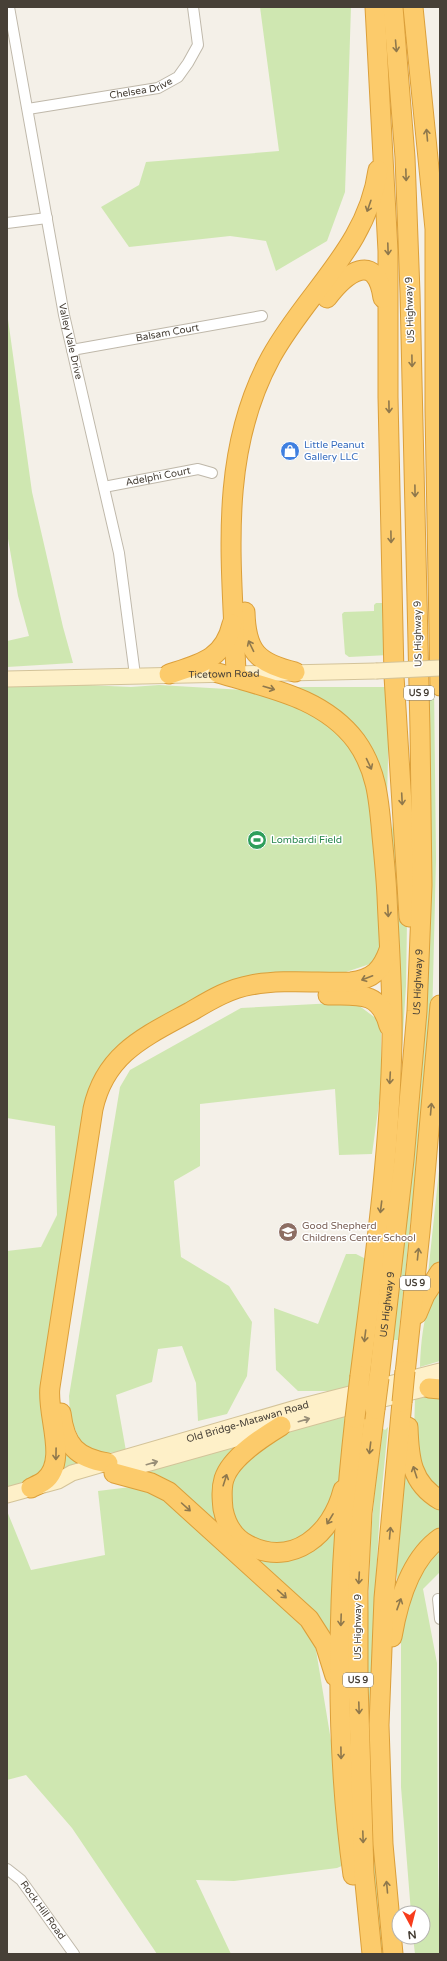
<svg xmlns="http://www.w3.org/2000/svg" width="447" height="1961" viewBox="0 0 447 1961" font-family="'Varela Round',sans-serif">
<style>
.green{fill:#cfe7b1}
.lines{fill:none;stroke-linecap:round;stroke-linejoin:round}
.street-casing{stroke:#bfb8aa;stroke-width:12}
.secondary-casing{stroke:#d3c399;stroke-width:17}
.highway-casing{stroke:#db9f3a;stroke-width:21}
.street{stroke:#fff;stroke-width:10}
.secondary{stroke:#fef0c8;stroke-width:15}
.highway{stroke:#fccb6b;stroke-width:19}
.secondary-bridge-casing{stroke:#d3c399;stroke-width:17;stroke-linecap:butt}
.highway-bridge-casing{stroke:#db9f3a;stroke-width:21;stroke-linecap:butt}
.secondary-bridge{stroke:#fef0c8;stroke-width:15}
.highway-bridge{stroke:#fccb6b;stroke-width:19}
.oneway{stroke:#8f784c}
.oneway2{stroke:#998f78}
.labels{text-anchor:middle;dominant-baseline:central;stroke-width:3;stroke-linejoin:round;paint-order:stroke}
.shield{fill:#fff;stroke:#7e7973;stroke-width:1}
.shield-label{font-size:9px;font-weight:bold;fill:#474037}
.street-label{font-size:10px;fill:#474037;stroke:#fff}
.shop-label{font-size:10px;fill:#366cbe;stroke:#fff;text-anchor:start}
.leisure-label{font-size:10px;fill:#27864d;stroke:#fff;text-anchor:start}
.education-label{font-size:10px;fill:#785e54;stroke:#fff;text-anchor:start}
</style>
<rect width="100%" height="100%" fill="#f4f0e8"/>
<path class="green" d="M260,7h91l-6,185 -18,49 -51,30 -10,-30 -36,-5 -101,11 -28,-40 38,-22 7,-23 133,-11z
M7,312l25,180 31,135 10,36 -66,4v-26l22,-5 -11,-40 -11,-63z
M376,603h8l5,52 -40,2 -4,-3 -3,-40 2,-2 30,-1v-6z
M65,684l66,3 28,-2 85,5 36,9 52,26 25,28 15,40 8,157 -7,13 -33,11 -99,6 -150,107 -41,371c-9,21 -23,24 -43,30v-237l34,-4 16,-32 -2,-89 -48,-8v-432z
M434,684l2,175 -4,163 -34,318h-7l35,-320 3,-75 -4,-260z
M297,687h93l-3,110 -21,-53 -69,-52z
M396,802l11,120 -1,64 -7,109 -7,-225v-41z
M354,1002l27,20v67l-9,65 -33,1 -4,-66 -135,15v62l-26,15 7,76 48,29 23,36 -5,54 -20,38 -29,7 -2,-38 -14,-37 -24,3 -6,33 -36,13 10,56 -26,3 -17,-7 -13,-29 -1,-22 51,-309 10,-17 111,-62z
M440,1161v103l-12,10z
M346,1254h10l10,5 -15,126 -16,6h-37l-22,-21 -2,-62 44,16z
M440,1283v78l-20,6c1,-28 4,-62 20,-84z
M440,1394v101l-13,-11 -13,-50 1,-37z
M348,1414l-6,61 -16,42 -32,28 -46,-5 -21,-32 9,-39 41,-35z
M388,1427l-8,81 -6,104 13,342h-7l-9,-89 -4,-225 4,-106 7,-81 4,-25 3,2z
M61,1441l21,22 -28,11z
M247,1442l-28,72 52,44 65,-39 -2,133 -190,-179z
M405,1456l35,49v26l-43,54v-33z
M139,1486l37,20 138,132 24,145 6,82 -7,3 -103,13 -38,-1 35,74h-74l-85,-126 -46,-53 -19,5v-269l24,59 74,-15 -7,-64z
M440,1549v23l-17,17 14,74 1,203 2,88h-25l-2,-17h10v-24h-12l-10,-126v-169l27,-62z"/>
<g class="lines">
<g class="street-casing">
<g id="street">
<path id="s1" d="M9,7l55,308 55,238 16,122"/>
<path id="s2" d="M28,109l130,-21 20,-11 10,-14 10,-18 -5,-38"/>
<path d="M7,223l40,-5"/>
<path id="s3" d="M72,350l190,-34"/>
<path id="s4" d="M104,487l94,-18 14,4"/>
<path d="M438,1599l2,20"/>
<path id="s5" d="M7,1869l14,11 53,74"/>
</g>
</g>
<g class="secondary-casing">
<g id="secondary">
<path id="s6" d="M7,679l369,-8"/>
<path d="M114,1473l221,-62 105,-26"/>
<path id="s7" d="M7,1495l51,-14 14,-8 231,-67 137,-35"/>
</g>
</g>
<g class="highway-casing">
<g id="highway">
<path d="M375,7l13,244v146l6,279 15,241"/>
<path d="M413,7l22,222v181l5,276"/>
<path d="M327,298c19,-25 49,-48 56,0"/>
<path d="M245,612c1,39 12,51 50,60"/>
<path d="M218,673c49,15 105,24 138,68 21,29 23,60 26,95 2,20 4,40 5,60 2,48 6,97 5,145 -2,112 -18,224 -32,335"/>
<path d="M236,673c-4,-109 -19,-217 35,-316 35,-64 97,-111 107,-187"/>
<path d="M169,674c31,-10 55,-15 63,-50"/>
<path d="M328,995c31,0 52,-4 61,31"/>
<path d="M417,1314l8,-19 15,-23"/>
<path d="M405,1374l15,-142 20,-227"/>
<path id="s8" d="M379,1378l25,-218 13,-149 5,-126 -2,-155 -10,-437 -5,-136 -12,-150"/>
<path d="M429,1388l11,1"/>
<path d="M61,1413c4,33 16,45 47,50"/>
<path d="M281,1426c-18,11 -50,31 -57,53 -3,10 -2,20 -1,30 3,15 11,29 25,36 45,23 84,-11 95,-55"/>
<path d="M408,1427c1,31 3,56 32,73"/>
<path d="M114,1473l37,10 18,9 140,127 16,25 10,32"/>
<path d="M31,1488c4,-2 9,-4 13,-7 25,-19 2,-67 6,-94l43,-278c12,-55 51,-72 97,-97 19,-11 38,-23 61,-27 32,-6 67,-2 100,-3 22,-3 31,-12 38,-32"/>
<path d="M392,1637c6,-35 18,-78 48,-99"/>
<path d="M353,1875c-21,-151 -15,-306 2,-457"/>
<path d="M372,1954l-8,-81 -6,-192v-90l4,-78 13,-104"/>
<path d="M393,1954l-10,-110 -4,-119 5,-127 18,-196"/>
</g>
</g>
<use href="#street" class="street"/>
<use href="#secondary" class="secondary"/>
<use href="#highway" class="highway"/>
<g class="secondary-bridge-casing">
<path id="secondary-bridge" d="M376,671l64,-3"/>
</g>
<g class="highway-bridge-casing">
<path id="highway-bridge" d="M402,1402l3,-31
M375,1409l4,-31
M355,1418l5,-42"/>
</g>
<use href="#secondary-bridge" class="secondary-bridge"/>
<use href="#highway-bridge" class="highway-bridge"/>
</g>
<defs><path id="oneway-shaft" d="M-6 0H5M1.5-3L5.5 0L1.5 3" fill="none" stroke-width="1.6" stroke-linecap="round" stroke-linejoin="round"/></defs>
<g class="oneway">
<use href="#oneway-shaft" transform="translate(396 46) rotate(85)"/>
<use href="#oneway-shaft" transform="translate(427 135) rotate(-95)"/>
<use href="#oneway-shaft" transform="translate(406 175) rotate(88)"/>
<use href="#oneway-shaft" transform="translate(369 206) rotate(109)"/>
<use href="#oneway-shaft" transform="translate(388 249) rotate(88)"/>
<use href="#oneway-shaft" transform="translate(412 361) rotate(89)"/>
<use href="#oneway-shaft" transform="translate(389 407) rotate(89)"/>
<use href="#oneway-shaft" transform="translate(415 491) rotate(89)"/>
<use href="#oneway-shaft" transform="translate(391 537) rotate(89)"/>
<use href="#oneway-shaft" transform="translate(251 646) rotate(-116)"/>
<use href="#oneway-shaft" transform="translate(269 688) rotate(16)"/>
<use href="#oneway-shaft" transform="translate(369 764) rotate(65)"/>
<use href="#oneway-shaft" transform="translate(402 799) rotate(87)"/>
<use href="#oneway-shaft" transform="translate(388 911) rotate(87)"/>
<use href="#oneway-shaft" transform="translate(367 978) rotate(159)"/>
<use href="#oneway-shaft" transform="translate(390 1078) rotate(93)"/>
<use href="#oneway-shaft" transform="translate(431 1109) rotate(-85)"/>
<use href="#oneway-shaft" transform="translate(381 1207) rotate(97)"/>
<use href="#oneway-shaft" transform="translate(418 1254) rotate(-84)"/>
<use href="#oneway-shaft" transform="translate(365 1336) rotate(97)"/>
<use href="#oneway-shaft" transform="translate(370 1448) rotate(97)"/>
<use href="#oneway-shaft" transform="translate(56 1454) rotate(91)"/>
<use href="#oneway-shaft" transform="translate(415 1472) rotate(-108)"/>
<use href="#oneway-shaft" transform="translate(225 1480) rotate(-72)"/>
<use href="#oneway-shaft" transform="translate(186 1507) rotate(42)"/>
<use href="#oneway-shaft" transform="translate(330 1519) rotate(121)"/>
<use href="#oneway-shaft" transform="translate(390 1533) rotate(-85)"/>
<use href="#oneway-shaft" transform="translate(359 1578) rotate(93)"/>
<use href="#oneway-shaft" transform="translate(282 1594) rotate(42)"/>
<use href="#oneway-shaft" transform="translate(399 1604) rotate(-70)"/>
<use href="#oneway-shaft" transform="translate(341 1620) rotate(92)"/>
<use href="#oneway-shaft" transform="translate(359 1708) rotate(88)"/>
<use href="#oneway-shaft" transform="translate(341 1753) rotate(89)"/>
<use href="#oneway-shaft" transform="translate(363 1837) rotate(88)"/>
<use href="#oneway-shaft" transform="translate(387 1887) rotate(-95)"/>
</g>
<g class="oneway2">
<use href="#oneway-shaft" transform="translate(304 1420) rotate(-16)"/>
<use href="#oneway-shaft" transform="translate(152 1463) rotate(-16)"/>
</g>
<defs>
<g id="shop-disc" transform="scale(1)"><circle r="9.5" fill="#3f7fe0" stroke="#fff"/><path d="M-5-2.5h2.3a2.7 3.5 0 0 1 5.4 0H5L5.5 6h-11ZM-1.5-2.5h3a1.5 2.3 0 0 0-3 0Z" fill="#fff"/></g>
<g id="stadium-disc" transform="scale(1)"><circle r="9.5" fill="#2e9e5b" stroke="#fff"/><path d="M0-5a6.5 5 0 1 0 0 10a6.5 5 0 1 0 0-10ZM-3.5-1.8h7v3.6h-7Z" fill="#fff"/></g>
<g id="school-disc" transform="scale(1)"><circle r="9.5" fill="#8d6e63" stroke="#fff"/><path d="M0-5L7-2L0 1L-7-2ZM-4 1L0 2.5L4 1V4Q0 6-4 4Z" fill="#fff"/></g>
</defs>
<g fill-rule="evenodd">
<use href="#shop-disc" x="290" y="451"/>
<use href="#stadium-disc" x="257" y="840"/>
<use href="#school-disc" x="288" y="1232"/>
</g>
<g class="labels">
<g class="shield">
<rect x="404" y="686" width="30" height="14" rx="3"/>
<rect x="400" y="1276" width="30" height="14" rx="3"/>
<rect x="343" y="1673" width="30" height="14" rx="3"/>
</g>
<g class="shield-label">
<text x="419" y="693">US 9</text>
<text x="415" y="1283">US 9</text>
<text x="358" y="1680">US 9</text>
</g>
<g class="street-label">
<text stroke="none"><textPath href="#s2" startOffset="115">Chelsea Drive</textPath></text>
<text transform="translate(410 310) rotate(-92)">US Highway 9</text>
<text stroke="none"><textPath href="#s3" startOffset="97">Balsam Court</textPath></text>
<text stroke="none"><textPath href="#s1" startOffset="340">Valley Vale Drive</textPath></text>
<text stroke="none"><textPath href="#s4" startOffset="55">Adelphi Court</textPath></text>
<text transform="translate(418 634) rotate(-91)">US Highway 9</text>
<text stroke="none"><textPath href="#s6" startOffset="217">Ticetown Road</textPath></text>
<text stroke="none"><textPath href="#s8" startOffset="398">US Highway 9</textPath></text>
<text stroke="none"><textPath href="#s8" startOffset="74">US Highway 9</textPath></text>
<text stroke="none"><textPath href="#s7" startOffset="252">Old Bridge-Matawan Road</textPath></text>
<text transform="translate(358 1627) rotate(-90)">US Highway 9</text>
<text stroke="none"><textPath href="#s5" startOffset="55">Rock Hill Road</textPath></text>
</g>
<g class="shop-label">
<text x="304" y="445">Little Peanut<tspan x="304" dy="12">Gallery LLC</tspan></text>
</g>
<g class="leisure-label">
<text x="271" y="840">Lombardi Field</text>
</g>
<g class="education-label">
<text x="302" y="1226">Good Shepherd<tspan x="302" dy="12">Childrens Center School</tspan></text>
</g>
</g>
<rect width="447" height="1961" fill="none" stroke="#474037" stroke-width="16"/>
<g transform="translate(411 1925) rotate(173)"><circle r="19" fill="#ffffff" stroke="#b5b3af"/>
<path d="M0-3L7 15L0 10L-7 15Z" fill="#f73c1c"/>
<text y="-6" font-size="11" font-weight="bold" text-anchor="middle" fill="#474037">N</text>
</g>
</svg>
